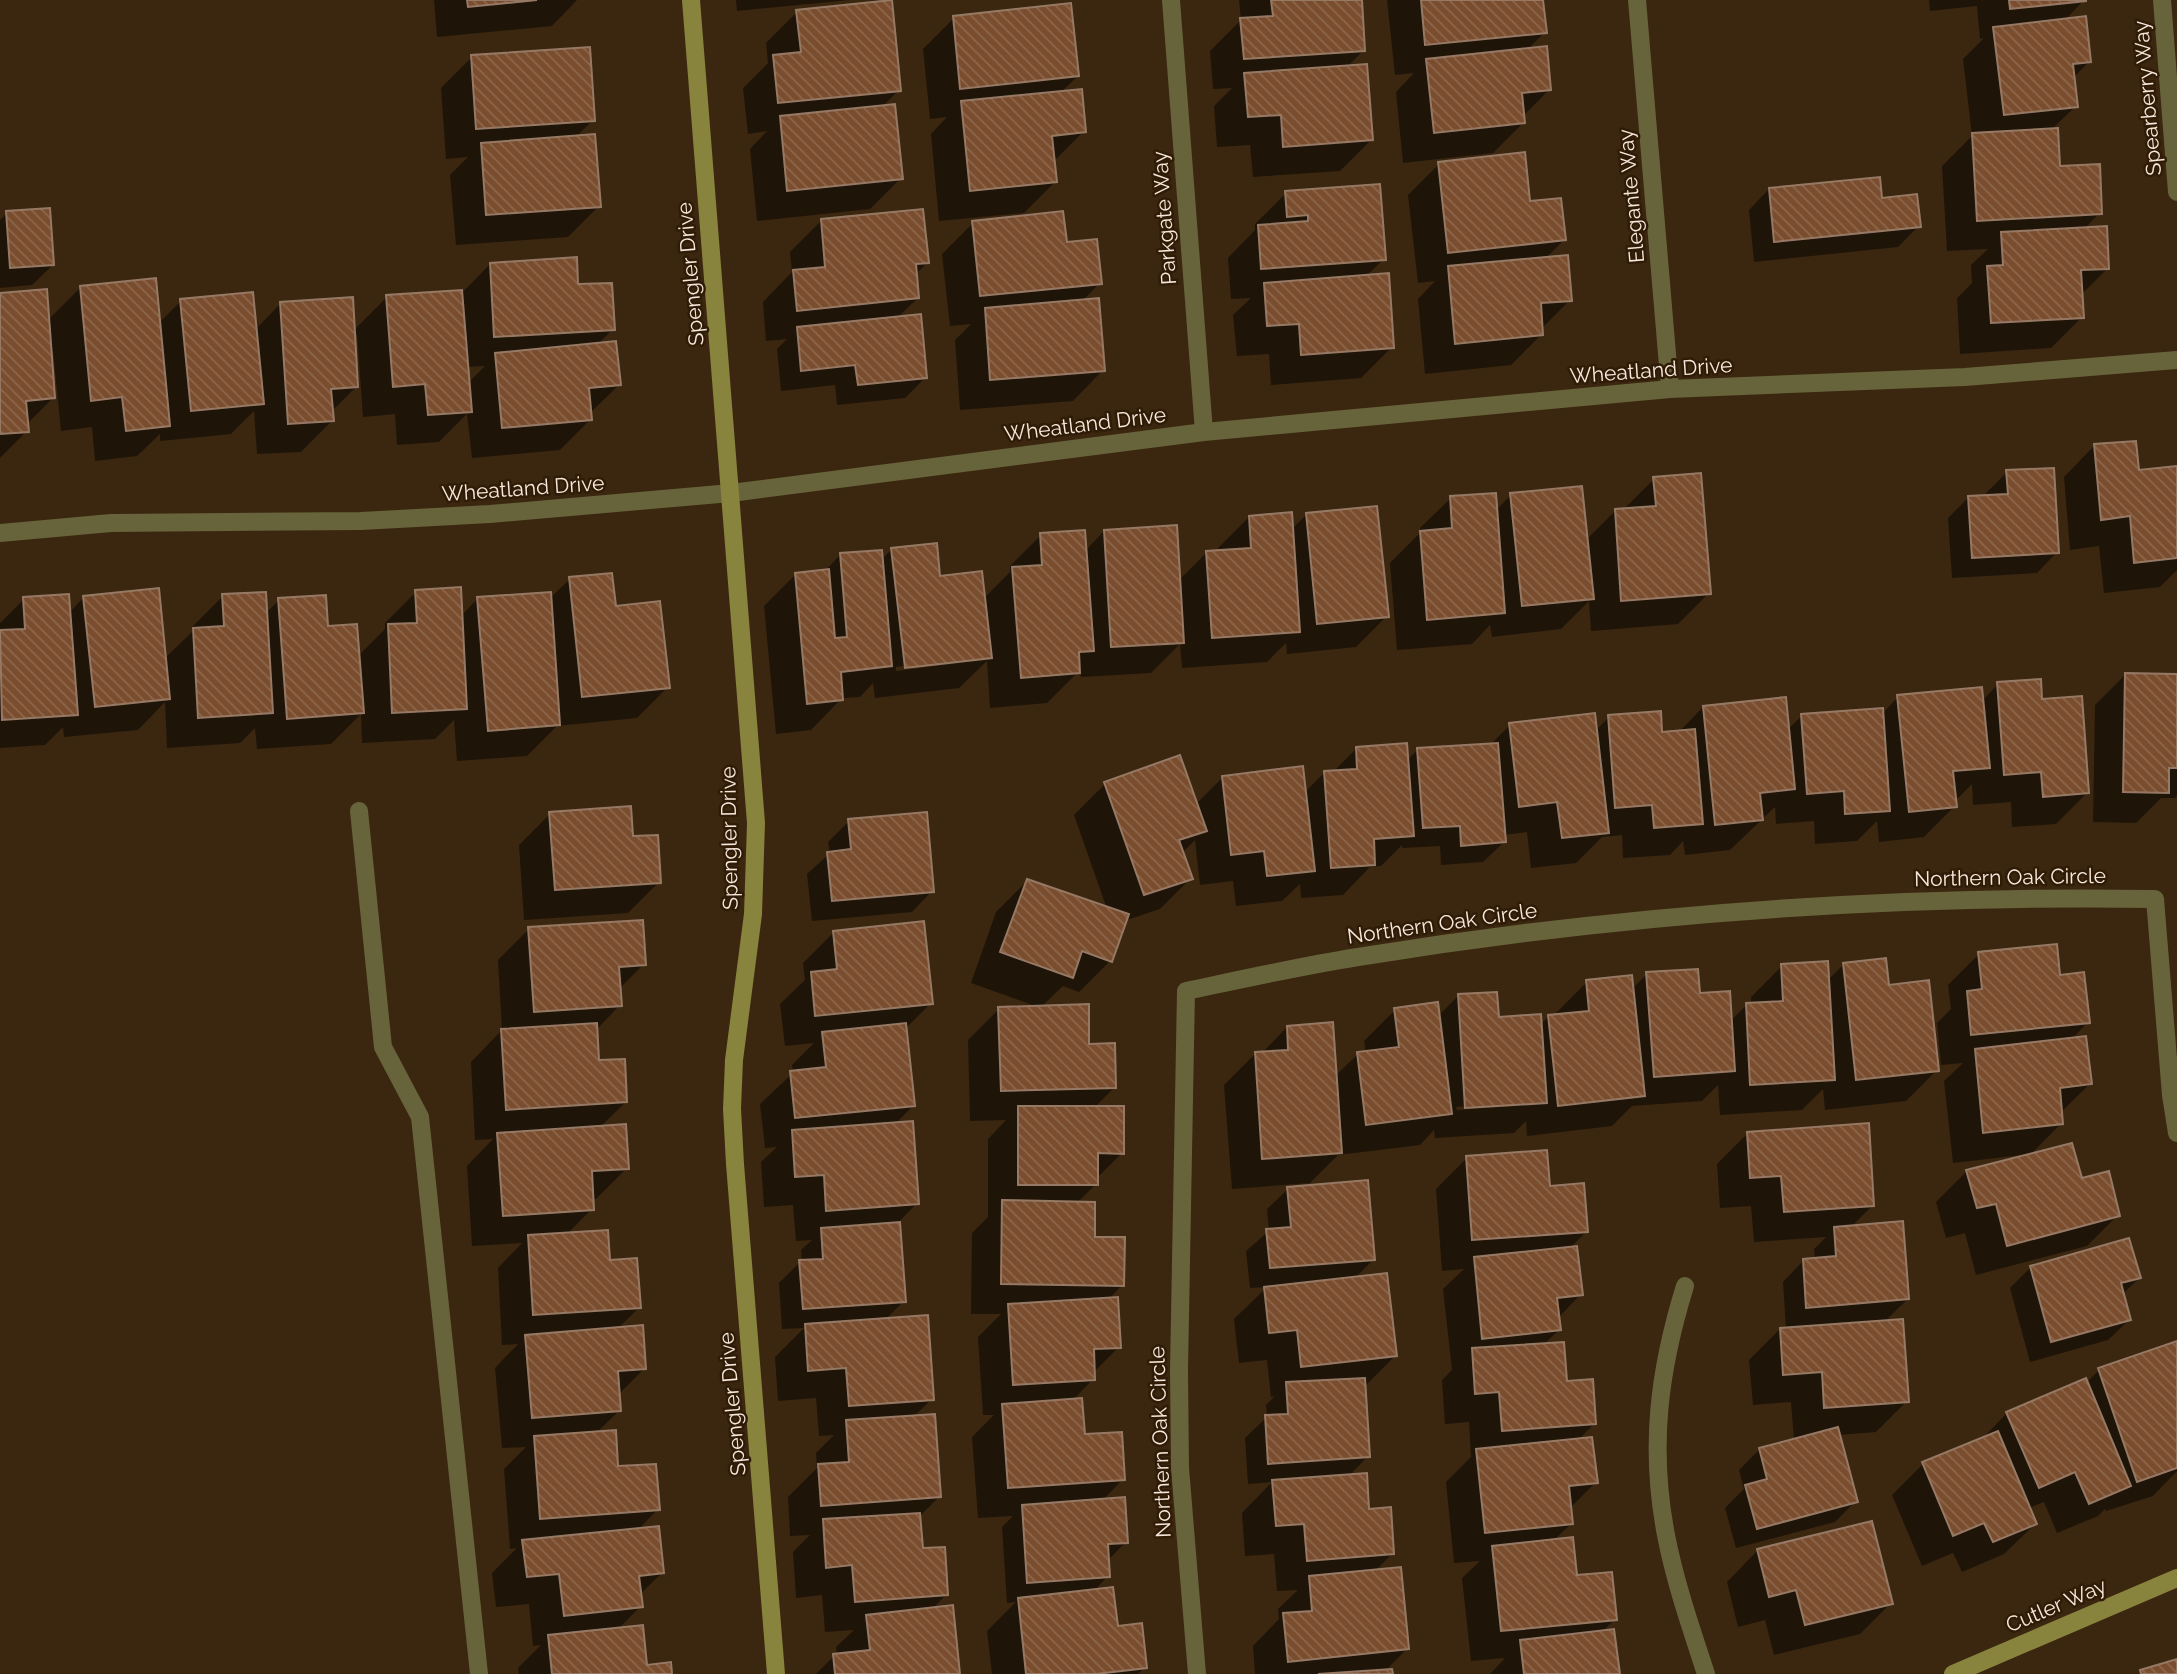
<svg xmlns="http://www.w3.org/2000/svg" width="2177" height="1674" viewBox="0 0 2177 1674" font-family="Raleway,sans-serif">
<style>
.shadow{fill:#0007;fill-rule:evenodd}
.building{fill:url(#building-back-hatch);stroke:#967965;stroke-width:2}
.lines{fill:none;stroke-linecap:round;stroke-linejoin:round}
.lane{stroke:#67633a;stroke-width:18}
.street{stroke:#67633a;stroke-width:18}
.secondary{stroke:#88833d;stroke-width:18}
.labels{text-anchor:middle;dominant-baseline:central;stroke-width:5;stroke-linejoin:round;paint-order:stroke}
.street-label{font-size:21px;fill:#f6e8db;stroke:#301c06}
</style>
<defs>
<pattern id="building-back-hatch" width="6" height="6" patternUnits="userSpaceOnUse" patternTransform="scale(1.75)"><rect width="6" height="6" fill="#794d2e"/><path d="M-1 5l2 2M0 0l6 6M5-1l2 2" fill="none" stroke="#8d674c"/></pattern>
</defs>
<rect width="100%" height="100%" fill="#3b2610"/>
<path class="shadow" d="M434,0h143l-25,26 -115,11z
M736,0h114l-113,11z
M1239,0h121l4,50 -18,18 25,72 -31,31 -87,6 -3,-32 -33,2 -3,-41 18,-18 -19,1 -3,-38 31,-31z
M1387,0h154l4,32 -18,18 23,39 -27,27 1,6 -31,31 -90,10 -7,-71 18,-19 -19,2z
M1929,0h155l-19,20 25,41 -17,17 3,28 -25,24 7,37 42,46 -16,16 24,39 -27,27 1,22 -31,31 -91,6 -3,-56 15,-15 -1,-18 17,-16 -41,2 -5,-85 30,-30 -9,-77 21,-21 -4,1 -3,-33 -47,5z
M797,12l102,78 -17,17 19,71 -31,31 -113,12 -7,-72 17,-18 -19,3 -5,-46 25,-25 -2,-20z
M954,18l124,58 -18,17 24,38 -31,31 2,20 -31,31 -85,8 -8,-87 16,-17 -17,2 -7,-70z
M472,57l121,63 -17,17 23,69 -31,31 -112,8 -6,-70 18,-18 -22,2 -5,-71z
M1439,164l90,39 35,37 -18,18 24,42 -29,29 1,5 -31,31 -86,9 -7,-75 17,-18 -17,2 -10,-88z
M1769,189l112,11 38,26 -21,21 -144,15 -5,-52z
M1286,193l98,66 -18,17 26,71 -31,31 -90,7 -2,-31 -32,2 -4,-41 18,-17 -20,1 -3,-41 27,-28v-6z
M7,213l46,52 -21,20 -32,3v-68z
M821,221l106,42 -12,12 3,23 -21,20 29,59 -21,21 -68,7 -2,-20 -54,6 -4,-42 10,-10 -21,2 -3,-39 29,-30 -2,-20z
M973,223l92,21 35,39 -18,18 21,69 -30,31 -113,9 -5,-70 16,-16 -21,2 -8,-72z
M490,264l87,22 36,43 -16,16 22,40 -29,28 1,6 -31,31 -88,8 -5,-44 -28,28 -42,3 -2,-31 -32,3 -6,-83h-4l4,52 -26,26 1,9 -31,31 -44,2 -3,-43 -23,23 -71,7v-7l-23,22 -42,5 -3,-34 -31,4 -8,-80h-3l3,47 -27,27 1,6 -27,27v-163l47,26 34,-34 78,36 22,-22 74,29 25,-26 73,27 34,-34 74,-3zM485,366l-17,17 -1,-16z
M2094,446l43,26 40,-4v102l-17,17 -56,6 -5,-47 -29,4 -6,-73z
M2007,472l50,80 -20,21 -85,5 -4,-60 21,-21 17,-1v-3z
M1654,479l55,114 -31,31 -87,7 -2,-30 -28,28 -69,8 -2,-12 -18,19 -75,6 -7,-87 30,-30v-5l31,-30 44,13 16,-16 75,45 30,-30h7z
M1307,514l80,102 -31,31 -69,7 -1,-11 -19,19 -85,6 -2,-24 -29,29 -70,4 -1,-7 -33,33 -57,5 -3,-47 -28,27 -84,10 -2,-15 -13,14 -18,1 -31,32 -35,4 -12,-128 31,-31 29,-3 16,-17 41,5 11,-11 47,29 45,20 26,-26v-6l31,-31 44,16 19,-20 74,50 29,-29h12l-1,-4 31,-31 42,13zM959,660v3l-63,8v-4z
M570,579l45,29 53,79 -31,31 -80,8 -30,30 -70,5 -3,-41 -19,19 -73,4 -1,-29 -30,30 -74,5 -2,-21 -15,15 -73,5 -2,-46 -27,28 -74,7 -1,-10 -18,18 -45,3v-125l24,-24 45,14 15,-16 80,62 28,-27v-5l31,-31 42,18 14,-14 47,28 32,28 27,-27v-6l31,-31 45,24 17,-18 71,1z
M2126,674l51,2v120l-2,2h-14l-25,25 -43,-1 2,-117z
M1998,684l42,17 47,92 -31,31 -44,3 -1,-25 -38,3 -1,-21 -14,14h-4l1,8 -31,31 -45,5 -2,-21 -20,20 -42,3 -1,-23 -38,3 -1,-17 -45,43 -45,5 -2,-14 -13,14 -47,3 -1,-23 -20,2 -26,26 -45,5 -4,-36 -24,3 1,7 -21,20 -42,3 -1,-19 -38,2v-3l-21,21 -11,1 -27,28 -42,3 -1,-14 -18,17 -46,5 -3,-25 -33,4 -5,-45 -13,13 9,25 -31,31 -36,12 -14,40 -31,31 -16,-6 -22,21 47,38 27,42 -21,21 28,45 -26,26v5l-19,19 16,36 29,46 -14,15 11,47 -26,26v6l-21,22 11,35 40,43 -21,22 24,41 -19,19 1,15 -14,15 22,37 29,39 -7,7h-146l-5,-43 29,-29 -9,1 -5,-76 11,-11 -35,2 -6,-81 22,-22h-11l-5,-78 23,-23h-30l1,-81 16,-16v-78l18,-19 -36,1 -2,-81 31,-31 39,-2 -67,-24 25,-71 31,-31 80,28 -33,-94 31,-31 91,20 27,-27 81,16 21,-21h8l24,-24 50,13 10,-11 73,-5 20,-20 85,6 14,-14 52,16 18,-1 24,-25 84,23 15,-14 80,-2 16,-17 84,4z
M550,814l82,24 27,44 -31,31 -104,7 -5,-75z
M849,821l83,70 -20,21 -100,9 -5,-47 23,-21 -2,-11z
M529,929l115,35 -25,25 1,16 -24,25 1,32 29,40 -27,26 28,40 -31,31h-4v10l-25,25 41,28 31,46 -22,21 27,40 -26,26 1,16 -23,22 21,35 41,41 -20,21 25,42 -24,23 2,11 -23,23 27,38 26,7h-152l-1,-6 23,-23 -8,1 -4,-42 -33,3 -4,-34 25,-25 -7,1 -6,-80 22,-22 -24,1 -7,-80 23,-24 -16,1 -4,-77 24,-25 -50,3 -5,-80 26,-27 -18,1 -4,-78 31,-32 -4,-70z
M834,932l97,71 -26,26 9,76 -19,19 22,79 -19,20 6,78 -19,19 47,79 -19,18 26,80 -20,20 2,33 25,45 -14,14 27,65h-143l18,-18 3,-1 -1,-8 18,-17 -29,2 -3,-37 -26,3 -3,-46 17,-17 -20,1 -2,-39 29,-29 -1,-15 18,-18 -15,1 -3,-38 -38,3 -3,-44 29,-29 -22,1 -3,-46 21,-21h2l-1,-12 11,-10 -16,1 -3,-36 -29,2 -3,-45 16,-15 -12,1 -5,-44 33,-31 -1,-8 22,-22 -29,3 -5,-42 25,-24 -2,-17z
M1979,954l79,23 30,45 -17,18 19,44 -30,29 2,10 -33,33 89,59 -31,31 -111,29 -11,-42 -19,5 -10,-36 31,-31 56,-14 -1,-2 -69,8 -9,-82 19,-18 -22,2 -4,-42 14,-14 -3,-24z
M1844,964l43,22 50,84 -31,31 -81,9 -2,-21 -21,21 -82,5 -2,-30 -16,16 -70,5 -20,20 -85,10 -1,-15 -12,12 -79,5 -1,-8 -14,15 -82,10 -28,28 -78,6 -8,-104 31,-31h6l26,-27 48,49 23,-22 8,-1 -2,-12 31,-31 43,6 20,-20 39,22 43,7 8,-8 8,-1v-3l31,-31 44,8 16,-16 51,21 32,26 17,-16h4v-8l31,-31 46,14zM1515,1103v3l-58,4 -1,-3z
M1748,1133l125,72 -22,22 57,72 -24,23 23,79 -31,31 -38,3 18,66 -21,21 -99,26 -11,-40 19,-19 -5,-19 21,-21 34,-9 -3,-38 -38,3 -4,-45 31,-31h6l-3,-47 20,-21 12,-1 -1,-11 12,-12 -72,5 -3,-36 -31,2 -3,-44z
M1467,1158l81,30 38,44 -16,16 11,46 -23,24 1,12 -16,15 22,37 29,42 -16,16 18,42 -27,27 2,15 -18,17 22,36 40,42 -14,14 17,41h-128l15,-16 -34,3 -9,-83 18,-17 -26,2 -8,-81 25,-25 -2,-35 -24,2 -3,-44 10,-10 -9,-81 21,-20 -22,2 -6,-82z
M1288,1189l86,70 -20,20 41,77 -31,31 4,69 -19,20 43,78 -18,18 33,77 -22,22 6,3h-136l-2,-28 26,-27 -1,-10 20,-19 -21,1 -3,-37 -29,2 -3,-43 30,-31 -24,2 -3,-46 22,-21 -1,-12 9,-9 -4,1 -4,-37 -28,3 -5,-44 33,-32 -17,1 -4,-37 23,-20 -2,-22z
M2128,1240l11,38 -17,17 7,25 -21,20 -78,22 -20,-74 20,-20z
M2177,1345v126l-24,25 -47,15 -1,-2 -7,7 -41,17 -13,-31 -15,6 6,16 -31,30 -42,18 -9,-19 -31,13 -30,-71 31,-31 58,-24 26,-27 79,-30 13,-13z
M1757,1551l134,52 -31,31 -86,21 -9,-35 -27,7 -11,-45z"/>
<path class="building" d="M467,0h70l-69,7z
M892,0l9,91 -123,12 -5,-48 28,-3 -5,-42z
M1271,0h91l3,51 -121,8 -4,-41 33,-2z
M1421,0h122l4,33 -122,12z
M2009,0h77v1l-76,8z
M1071,3l8,73 -119,13 -7,-73z
M2086,16l5,46 -18,2 5,43 -74,8 -11,-88z
M1547,46l4,44 -29,3 3,30 -91,10 -8,-74z
M590,47l5,74 -119,8 -5,-74z
M1367,64l6,76 -90,7 -2,-32 -33,2 -4,-44z
M1082,89l4,43 -34,4 5,46 -87,9 -9,-90z
M895,104l8,75 -116,12 -7,-75z
M2058,128l2,38 40,-2 2,50 -125,7 -5,-88z
M595,134l6,73 -115,8 -5,-72z
M1525,152l5,49 31,-3 5,42 -118,13 -10,-91z
M1880,177l2,21 35,-4 4,33 -147,15 -5,-54z
M1380,184l6,76 -125,9 -3,-44 50,-4v-6l-21,2 -2,-26z
M50,208l4,57 -44,3 -4,-57z
M923,209l6,54 -13,1 3,34 -122,13 -4,-41 32,-3 -4,-48z
M1063,211l4,31 30,-3 5,45 -122,12 -8,-75z
M2107,226l2,43 -28,1 3,48 -93,5 -4,-57 16,-1 -2,-33z
M1568,255l4,46 -31,2 2,32 -88,9 -7,-78z
M577,257l1,27 34,-1 3,47 -121,7 -4,-74z
M1389,273l5,75 -93,7 -2,-31 -32,2 -3,-43z
M156,278l14,148 -44,5 -4,-34 -31,4 -11,-115z
M47,289l8,109 -29,3 3,31 -29,2v-141z
M462,290l10,122 -44,3 -3,-31 -32,3 -7,-92z
M253,292l11,112 -73,7 -11,-112z
M353,297l5,90 -27,2 3,32 -46,3 -8,-122z
M1099,298l6,73 -115,9 -5,-72z
M921,314l6,64 -69,7 -3,-20 -54,6 -4,-44z
M616,341l5,44 -32,3 3,32 -90,8 -7,-75z
M2136,441l3,29 38,-4v92l-43,5 -4,-47 -29,4 -7,-76z
M2054,468l5,85 -87,5 -4,-62 40,-2 -2,-24z
M1701,473l10,121 -90,7 -6,-92 41,-3 -3,-29z
M1582,486l12,113 -72,7 -12,-113z
M1496,493l9,120 -78,7 -7,-89 32,-3 -2,-32z
M1377,506l12,111 -72,7 -11,-111z
M1292,512l8,120 -88,6 -6,-87 45,-3 -2,-32z
M1177,525l7,118 -73,4 -7,-117z
M1085,530l9,121 -15,1 1,21 -59,5 -9,-111 30,-2 -2,-32z
M937,543l3,33 42,-5 10,87 -87,10 -14,-120z
M882,550l10,116 -51,6 2,28 -36,4 -12,-131 34,-4 6,69 12,-1 -7,-84z
M612,573l4,33 44,-5 10,87 -88,9 -13,-120z
M461,587l6,122 -75,4 -4,-89 29,-1 -2,-33z
M159,588l11,111 -75,8 -12,-111z
M266,592l7,121 -75,5 -5,-90 31,-2 -2,-32z
M551,592l9,133 -72,6 -11,-134z
M69,594l9,121 -76,5 -2,-90 25,-1 -2,-32z
M326,595l2,31 29,-2 7,89 -77,6 -9,-121z
M2125,673l52,1v94h-8v25l-46,-1z
M2041,679l1,20 40,-3 7,97 -46,4 -2,-25 -37,3 -7,-93z
M1982,687l8,81 -37,3 4,36 -48,5 -12,-117z
M1786,697l9,92 -35,4 3,27 -48,5 -12,-119z
M1883,708l7,103 -45,3 -1,-23 -37,3 -6,-80z
M1661,711l1,21 33,-3 8,95 -49,4 -2,-23 -37,3 -7,-93z
M1595,713l14,120 -47,5 -5,-36 -38,5 -10,-84z
M1407,743l7,93 -40,3 1,26 -44,3 -7,-97 33,-2 -1,-22z
M1498,743l8,99 -45,4 -1,-20 -37,2 -6,-80z
M1180,755l27,76 -28,9 14,39 -49,16 -40,-113z
M1303,766l12,105 -48,5 -3,-25 -33,4 -9,-79z
M631,806l2,30 25,-1 3,48 -106,7 -6,-78z
M927,812l7,80 -102,9 -5,-49 24,-3 -3,-30z
M1027,879l102,35 -17,48 -30,-11 -9,27 -73,-26z
M643,920l3,45 -27,2 3,39 -88,6 -6,-85z
M924,921l9,83 -118,12 -4,-44 26,-3 -4,-38z
M2057,944l3,31 24,-3 6,51 -119,12 -4,-44 15,-2 -4,-37z
M1886,958l3,27 40,-5 10,91 -83,9 -13,-117z
M1828,961l7,119 -85,5 -4,-82 37,-2 -2,-37z
M1698,969l2,24 30,-2 5,80 -81,6 -8,-105z
M1632,975l13,121 -87,10 -10,-91 41,-4 -3,-31z
M1497,992l2,25 42,-3 6,89 -82,5 -7,-114z
M1438,1002l14,112 -86,11 -9,-73 42,-5 -5,-39z
M1089,1004v40l26,-1 1,45 -115,3 -3,-84z
M1333,1022l9,131 -80,6 -7,-107 33,-2 -1,-24z
M597,1023l2,37 26,-1 2,43 -121,8 -5,-81z
M906,1023l9,83 -120,12 -5,-47 36,-4 -4,-35z
M2086,1036l6,48 -32,4 3,36 -80,9 -8,-84z
M1018,1106h106v48l-26,-1v32h-80z
M913,1121l6,83 -93,7 -2,-36 -29,2 -3,-47z
M1869,1123l5,83 -90,6 -3,-36 -31,2 -3,-46z
M626,1124l3,45 -37,2 2,39 -91,6 -6,-83z
M2072,1143l10,35 27,-7 11,45 -113,30 -11,-42 -19,4 -11,-38z
M1547,1150l3,36 34,-3 4,49 -116,8 -6,-84z
M1368,1180l7,80 -105,8 -4,-39 25,-2 -4,-40z
M1002,1200l93,2v35h30l-1,49 -123,-2z
M1903,1221l6,78 -103,9 -3,-49 33,-3 -2,-29z
M900,1222l6,80 -103,7 -4,-49 24,-1 -2,-31z
M608,1230l2,30 27,-2 4,50 -108,7 -5,-80z
M2129,1238l12,40 -20,5 10,37 -80,22 -21,-76z
M1577,1246l6,49 -26,3 4,32 -79,9 -8,-82z
M1387,1273l10,83 -96,11 -4,-37 -28,3 -5,-46z
M1118,1297l3,51 -27,1 1,31 -82,5 -5,-81z
M928,1315l6,85 -85,6 -3,-38 -38,3 -3,-47z
M1903,1319l6,83 -85,6 -2,-36 -39,3 -3,-47z
M643,1325l3,44 -28,2 3,40 -89,7 -7,-83z
M2177,1341v127l-40,14 -39,-114z
M1564,1342l3,39 26,-2 3,45 -94,7 -3,-39 -24,2 -3,-46z
M1365,1378l5,79 -102,7 -3,-49 23,-1 -2,-32z
M2086,1378l45,108 -42,18 -14,-32 -36,16 -33,-76z
M1082,1398l3,36 37,-2 3,48 -117,8 -6,-84z
M935,1414l6,83 -120,9 -3,-42 31,-2 -3,-42z
M1838,1427l20,75 -101,27 -12,-44 22,-6 -8,-31z
M616,1430l2,36 38,-2 4,46 -120,9 -6,-83z
M1998,1431l39,93 -44,18 -9,-19 -31,13 -31,-74z
M1592,1437l6,46 -29,3 4,38 -88,9 -9,-84z
M1367,1473l2,36 22,-2 3,47 -87,7 -3,-37 -28,2 -4,-46z
M1125,1497l3,46 -20,1 2,33 -83,6 -5,-78z
M920,1513l3,35 22,-1 3,48 -93,7 -3,-37 -26,3 -3,-49z
M1872,1521l21,83 -88,21 -9,-35 -27,7 -12,-48z
M659,1526l5,47 -25,3 4,31 -79,9 -5,-42 -32,3 -5,-37z
M1573,1537l4,38 35,-3 5,48 -116,11 -9,-85z
M1401,1567l8,82 -121,13 -5,-49 29,-2 -3,-35z
M1113,1587l5,39 24,-3 5,45 -51,6h-70l-8,-76z
M953,1605l7,69h-125l-2,-20 37,-4 -4,-35z
M643,1625l4,40 24,-3 1,12h-120l-4,-39z
M1614,1629l6,45h-96l-4,-34z
M2177,1659v15h-36l-1,-4z
M1392,1669l1,5h-75z"/>
<g class="lines">
<path class="lane" d="M359,811l24,236 37,70 59,557"/>
<path class="street" d="M1171,0l33,432
M1637,0l33,389
M2162,0l15,192
M0,533l111,-10 250,-2 129,-7 241,-21 473,-61 466,-43 295,-12 212,-17
M1685,1286c-26,84 -36,161 -19,249 9,47 25,93 40,139
M1197,1674l-17,-206 -1,-98 7,-379c57,-12 115,-25 172,-34 264,-43 530,-62 797,-58l16,196 6,38"/>
<path class="secondary" d="M691,0l65,823 -3,91 -19,146 -2,49 3,55 41,510
M1953,1674l224,-96"/>
</g>
<g class="labels">
<g class="street-label">
<text transform="translate(2147 98) rotate(-95)">Spearberry Way</text>
<text transform="translate(1631 196) rotate(-95)">Elegante Way</text>
<text transform="translate(1164 218) rotate(-94)">Parkgate Way</text>
<text transform="translate(690 274) rotate(-95)">Spengler Drive</text>
<text transform="translate(1651 370) rotate(-4)">Wheatland Drive</text>
<text transform="translate(1085 424) rotate(-7)">Wheatland Drive</text>
<text transform="translate(523 488) rotate(-4)">Wheatland Drive</text>
<text transform="translate(729 838) rotate(-91)">Spengler Drive</text>
<text transform="translate(2010 877) rotate(-1)">Northern Oak Circle</text>
<text transform="translate(1442 923) rotate(-8)">Northern Oak Circle</text>
<text transform="translate(732 1404) rotate(-95)">Spengler Drive</text>
<text transform="translate(1160 1442) rotate(-92)">Northern Oak Circle</text>
<text transform="translate(2056 1605) rotate(-23)">Cutler Way</text>
</g>
</g>
</svg>
